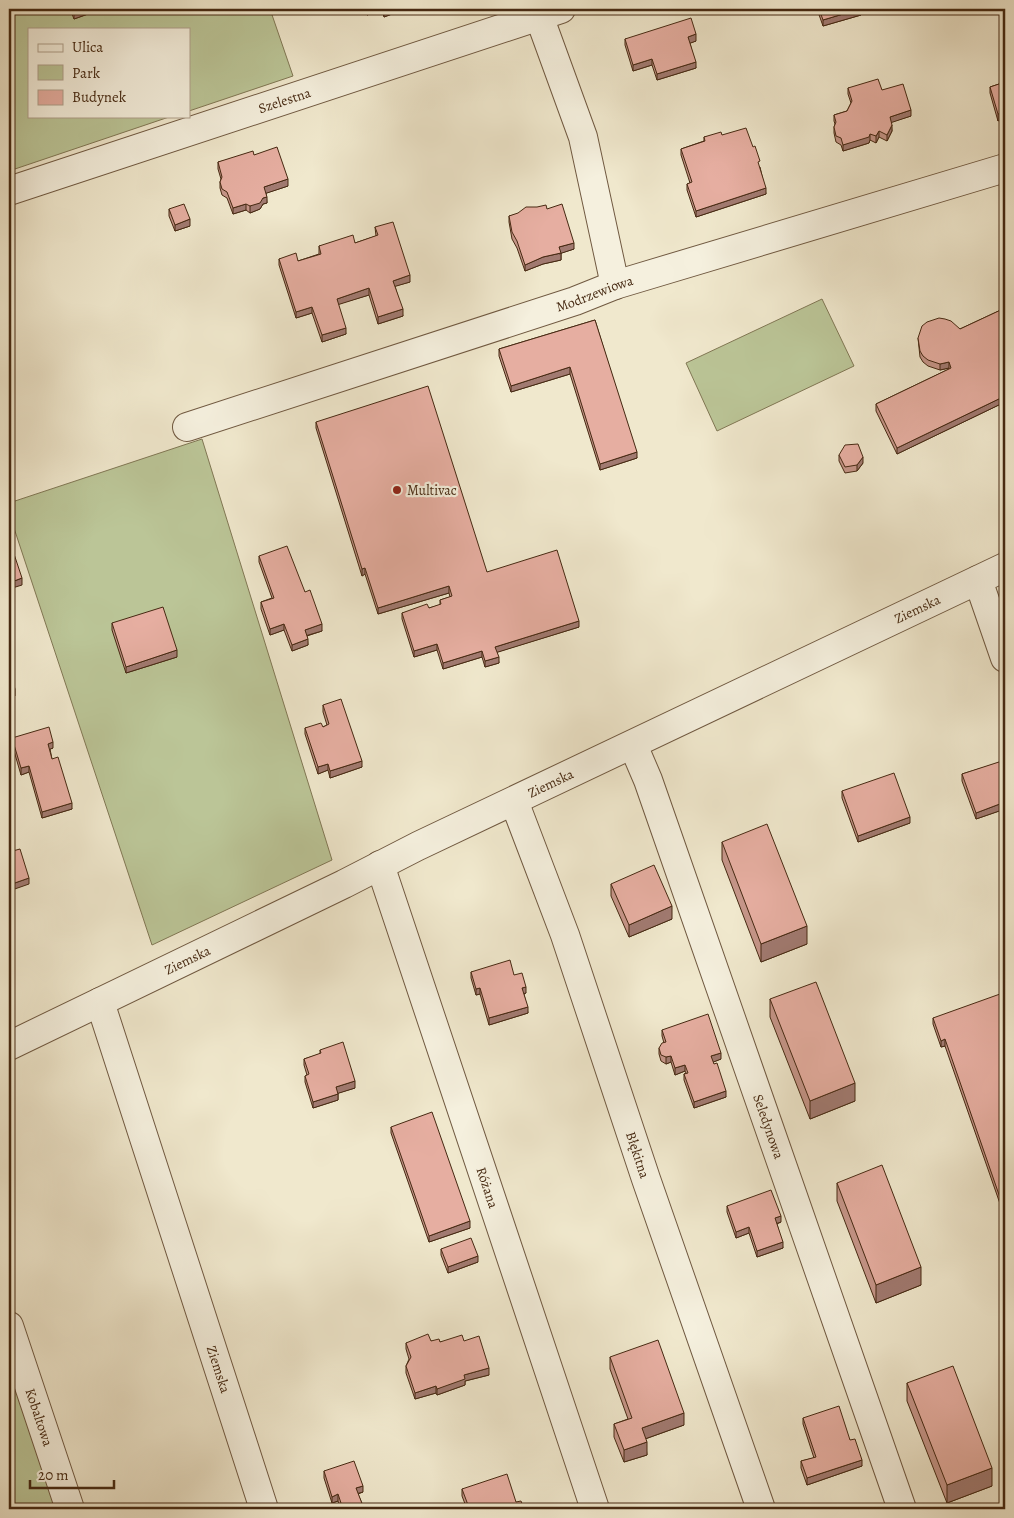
<svg xmlns="http://www.w3.org/2000/svg" width="1014" height="1518" viewBox="0 0 1014 1518" font-family="Alegreya,serif">
<style>
.green{fill:#bbc597;stroke:#807754}
.lines{fill:none;stroke-linecap:round;stroke-linejoin:round}
.minor-casing{stroke:#705941;stroke-width:30}
.minor{stroke:#f5f0de;stroke-width:28}
.wall{fill:#c6968a;stroke:#462912}
.shaded-wall{fill:#a17a71;stroke:#462912}
.building{fill:#e6aea1;stroke:#462912}
.poi-dot{fill:#8f2418;stroke:#f5f0de;stroke-width:2}
.labels{text-anchor:middle;dominant-baseline:central;stroke-width:4.5;stroke-linejoin:round;paint-order:stroke}
.street-label{font-size:14px;fill:#462912;stroke:#f5f0de}
.poi-label{font-size:14px;fill:#462912;stroke:#f5f0de;text-anchor:start}
</style>
<rect width="100%" height="100%" fill="#f0e8cd"/>
<filter id="stains"><feTurbulence type="fractalNoise" baseFrequency=".004" numOctaves="4"/><feColorMatrix values="0 0 0 0 .2 0 0 0 0 .09 0 0 0 0 .02 0 0 0 .5 -.17"/></filter>
<radialGradient id="worn" r=".72"><stop offset=".6" stop-color="#630" stop-opacity="0"/><stop offset="1" stop-color="#630" stop-opacity=".3"/></radialGradient>
<path class="green" d="M9,9h261l23,67 -104,35v-82h-160v87h143l-163,55z
M822,299l32,67 -137,65 -31,-68z
M202,439l130,421 -180,85 -143,-432v-10z
M26,1377l44,132h-61v-125z"/>
<g class="lines">
<g class="minor-casing">
<g id="minor">
<path d="M539,16l44,121 32,148"/>
<path id="s1" d="M9,191l552,-182"/>
<path id="s2" d="M187,427l388,-126 40,-16 390,-117"/>
<path d="M978,580l27,78"/>
<path id="s3" d="M633,745l15,35 254,729"/>
<path id="s4" d="M514,801l51,134 81,244 115,330"/>
<path id="s5" d="M380,865l215,644"/>
<path id="s6" d="M100,1002l164,507"/>
<path id="s7" d="M9,1046l335,-162 74,-38 587,-279"/>
<path id="s8" d="M9,1326l61,183"/>
</g>
</g>
<use href="#minor" class="minor"/>
</g>
<path class="wall" d="M70,9h32l-28,10z
M365,9h27v5l-8,3 -2,-7 -15,5z
M817,9h51l-7,2v4l-38,11z
M625,39l71,2 -6,2 6,25 -39,12 -5,-15 -19,6 -8,-26z
M1005,82l-7,39 -8,-28v-6z
M848,88l34,2 29,26 -20,6 1,9 -5,10 -8,-4 -3,6 -6,-3 -1,3 -26,8 -2,-6 -5,-3 -2,-9v-6l1,-3 -1,-3v-6l13,-4 4,-8 -3,-9z
M722,135l38,32 6,27 -70,23 -9,-27v-6l3,-1 -9,-28v-6l23,-8v-4z
M254,155l34,31 -22,7 1,10 -4,1 -3,5 -10,4 -4,-3 -13,4 -6,-16 -5,-3 -2,-7v-6l1,-3 -3,-10v-7z
M169,209l21,17 -15,5 -6,-15z
M547,209l27,40 -13,4v7l-18,4 -18,7 -8,-23 -5,-9 -3,-17v-6z
M375,227l35,55 -15,4 8,30 -25,8 -9,-29 -31,9 8,30 -24,8 -10,-29 -16,5 -17,-53v-6l19,2 21,-7v-8l36,-3 21,-7z
M1005,308v94l-108,52 -21,-43v-7l73,-35v-1l-9,2 -12,-4 -5,-4 -3,-5 -2,-19 42,-9z
M595,320l42,138 -37,12 -30,-96 -59,18 -12,-36v-7z
M316,422l171,150 92,55 -82,25 2,11 -14,4 -3,-10 -39,12 -6,-19 -23,7 -12,-38v-6l27,-5 11,-3v-5l10,-3 -1,-4 -71,21 -13,-40 -3,2 -46,-148z
M839,455l24,8 -6,8 -12,2 -6,-12z
M259,556l46,36 17,39 -15,5 1,9 -16,6 -8,-21 -14,5 -9,-26v-7l11,-4 -13,-36z
M112,623l65,34 -51,16 -14,-43z
M323,705l39,62 -32,11 -2,-8 -10,4 -13,-40v-6l18,-1 4,-2 -4,-13z
M12,738l41,10 -3,1 2,10 20,50 -30,9 -13,-46 -8,3 -9,-31z
M1005,761v48l-29,10 -14,-38v-7z
M842,791l68,32 -52,19 -16,-44z
M722,842l85,102 -46,18 -39,-102z
M611,884l61,35 -43,18 -18,-41z
M471,972l43,3 12,18 -2,1 4,19 -39,12 -9,-31 -4,1 -5,-17z
M770,999l85,102 -45,18 -40,-102z
M933,1018l72,21 -2,1 2,6v172l-60,-172 -4,1 -8,-23z
M662,1030l59,29 -8,3 13,35 -32,11 -10,-28v-6l2,-1 -1,-2 -10,4 -4,-13 -5,2 -5,-3 -2,-7v-6l5,-5 -2,-7z
M320,1050l35,38 -17,5v7l-25,8 -8,-26v-6l2,-1 -3,-10v-6l16,-5z
M391,1127l79,101 -41,14 -38,-109z
M837,1183l84,102 -45,18 -39,-102z
M727,1206l54,16 -4,2 6,24 -26,9 -8,-24 -13,5 -9,-26z
M441,1249l37,13 -30,11 -7,-18z
M431,1341l9,1 24,-1 25,34 -24,6v4l-28,10 -1,-2 -21,6 -9,-26v-7l3,-7 -3,-10v-6z
M610,1357l74,68 -39,14 2,16 -23,7 -10,-25v-13l14,-5 -18,-50z
M907,1383l85,103 -45,17 -40,-102z
M803,1418l47,22 12,26 -55,19 -6,-17v-7l13,-3 -11,-34z
M324,1471l39,21 -5,2 5,12 3,3h-25l-3,-8 -6,2 -8,-25z
M462,1489l54,13 8,7h-57l-5,-13z"/>
<path class="shaded-wall" d="M74,9h28l-28,10z
M367,9h15v1l-15,5z
M389,9h3v5l-8,3v-6z
M860,9h8l-7,2v4l-38,11v-6z
M696,34v7l-8,3v-7z
M652,59v6l-19,6v-6z
M696,62v6l-39,12v-6z
M911,110v6l-21,7v-6z
M1005,112v6l-7,3v-7z
M892,125v6l-5,10v-6z
M879,131v6l-3,6v-7z
M870,134v6l-1,3 -26,8v-6z
M288,179v7l-24,8v-7z
M766,188v6l-70,23v-6z
M267,197v6l-4,1 -3,5 -10,4v-7l13,-8z
M246,204v6l-13,4v-6z
M190,219v7l-15,5v-6z
M574,243v6l-15,5v-7z
M561,253v7l-18,4 -18,7v-6l18,-8z
M410,275v7l-17,5v-6z
M369,288v7l-32,10v-6z
M312,307v6l-16,5v-6z
M403,309v7l-25,8v-7z
M346,328v6l-24,8v-7z
M949,362v6l-9,2v-6z
M570,367v7l-59,18v-6z
M1005,396v6l-108,52v-6z
M637,452v6l-37,12v-6z
M863,457v6l-6,8v-6z
M365,568v6l-3,2v-7z
M22,578v7l-13,4v-6z
M449,586v7l-71,21v-6z
M579,621v6l-84,26v-6z
M284,624v6l-14,5v-6z
M322,624v7l-17,5v-6z
M308,639v6l-16,6v-6z
M437,644v6l-23,7v-6z
M177,650v7l-51,16v-6z
M482,651v6l-39,12v-6z
M499,657v6l-14,4v-6z
M15,689v7l-6,2v-6z
M53,742v6l-5,2v-6z
M362,761v6l-32,11v-7z
M328,764v6l-10,4v-7z
M29,766v6l-8,3v-7z
M1005,802v7l-29,10v-6z
M72,803v6l-30,9v-6z
M910,817v6l-52,19v-6z
M29,878v6l-20,7v-6z
M672,906v13l-43,18v-12z
M807,926v18l-46,18v-18z
M526,987v6l-4,1v-6z
M480,988v6l-4,1v-6z
M528,1007v6l-39,12v-7z
M1005,1033v6l-4,2v-7z
M945,1039v7l-4,1v-6z
M721,1053v6l-10,4v-7z
M671,1056v6l-5,2v-7z
M685,1065v6l-10,4v-7z
M355,1081v7l-19,6v-7z
M855,1083v18l-45,18v-18z
M726,1091v6l-32,11v-6z
M338,1094v6l-25,8v-6z
M781,1216v6l-6,2v-6z
M470,1221v7l-41,14v-6z
M749,1227v6l-13,5v-6z
M783,1242v6l-26,9v-6z
M478,1256v6l-30,11v-6z
M921,1267v18l-45,18v-18z
M489,1368v7l-24,6v4l-28,10v-6l27,-14z
M436,1386v7l-21,6v-6z
M684,1413v12l-42,15v-12z
M647,1442v13l-23,7v-12z
M862,1460v6l-55,19v-7z
M992,1468v18l-45,17v-18z
M363,1486v6l-7,2v-6z
M338,1494v7l-6,2v-6z
M470,1504v5h-2v-4z"/>
<path class="building" d="M819,9h41l-37,11z
M691,18l5,16 -8,3 8,25 -39,12 -5,-15 -19,6 -8,-26z
M878,79l4,11 21,-6 8,26 -21,7 2,8 -5,10 -8,-4 -3,5 -6,-2 -1,3 -26,8 -2,-7 -5,-2 -2,-9 2,-5 -2,-7 13,-4 5,-10 -4,-13z
M1005,82v30l-7,2 -8,-27z
M746,128l7,19 2,-1 5,15 -2,1 8,26 -70,23 -9,-27 5,-2 -11,-33 24,-8 -1,-4 17,-5 1,3z
M277,147l11,32 -24,8 3,10 -4,1 -3,5 -10,3 -4,-2 -13,4 -6,-16 -5,-3 -2,-7 2,-5 -4,-15 35,-11 1,4z
M184,204l6,15 -15,6 -6,-16z
M562,204l12,39 -15,4 2,6 -18,4 -18,8 -8,-24 -5,-9 -3,-16 9,-3 8,-6h11l9,-2 1,4z
M393,222l17,53 -17,6 10,28 -25,8 -9,-29 -32,11 9,29 -24,7 -10,-28 -16,5 -17,-53 17,-6 2,8 23,-7 -2,-8 34,-11 2,8 23,-8 -3,-8z
M1005,308v88l-108,52 -21,-44 75,-36 -2,-6 -9,2 -12,-4 -5,-4 -3,-5 -2,-13 4,-12 5,-4 12,-4 6,1 6,2 9,8z
M595,320l42,132 -37,12 -30,-97 -59,19 -12,-37z
M428,386l59,186 70,-22 22,71 -84,26 4,10 -14,4 -3,-10 -39,12 -6,-19 -23,7 -12,-38 25,-9 2,4 12,-4 -1,-4 12,-4 -3,-10 -71,22 -13,-40 -3,1 -46,-147z
M858,444l5,13 -6,8 -12,2 -6,-12 6,-10z
M11,545l11,33 -13,5v-37z
M287,546l18,46 5,-2 12,34 -17,6 3,9 -16,6 -8,-21 -14,5 -9,-27 13,-4 -15,-42z
M163,607l14,43 -51,17 -14,-44z
M9,668l6,21 -6,3z
M341,699l21,62 -32,10 -2,-7 -10,3 -13,-39 16,-5 2,4 6,-3 -6,-19z
M49,727l4,15 -5,2 4,15 6,-2 14,46 -30,9 -13,-46 -8,2 -9,-30z
M1005,760v42l-29,11 -14,-39z
M894,773l16,44 -52,19 -16,-45z
M767,824l40,102 -46,18 -39,-102z
M20,849l9,29 -20,7v-33z
M654,865l18,41 -43,19 -18,-41z
M510,960l4,15 8,-2 4,14 -4,1 6,19 -39,11 -9,-30 -4,1 -5,-17z
M816,982l39,101 -45,18 -40,-102z
M1000,994l5,15v24l-4,1 4,12v166l-60,-173 -4,2 -8,-23z
M708,1014l13,39 -10,3 3,8 3,-1 9,28 -32,11 -10,-28 4,-1 -3,-8 -10,3 -4,-12 -5,1 -5,-2 -2,-7 3,-5 4,-1 -4,-12z
M343,1042l12,39 -19,6 2,7 -25,8 -8,-26 4,-2 -5,-15 17,-6 -1,-3z
M432,1112l38,109 -41,15 -38,-109z
M882,1165l39,102 -45,18 -39,-102z
M771,1190l10,26 -6,2 8,24 -26,9 -8,-24 -13,5 -9,-26z
M471,1238l7,18 -30,11 -7,-18z
M428,1334l3,7 8,-2 1,3 22,-7 2,6 15,-5 10,32 -25,7 1,4 -28,10 -1,-3 -21,7 -9,-27 5,-9 -5,-14z
M658,1340l26,73 -42,15 5,14 -23,8 -10,-26 18,-6 -22,-61z
M953,1366l39,102 -45,17 -40,-102z
M839,1406l11,34 5,-1 7,21 -55,18 -6,-17 15,-4 -13,-39z
M354,1461l9,25 -7,2 7,18h2l1,3h-23l-5,-15 -6,3 -8,-26z
M507,1474l9,28 5,-1 3,8h-52l-2,-5 -2,1 -6,-16z"/>
<circle class="poi-dot" cx="397" cy="490" r="5"/>
<g class="labels">
<g class="street-label">
<text stroke="none"><textPath href="#s1" startOffset="290">Szelestna</textPath></text>
<text stroke="none"><textPath href="#s2" startOffset="429">Modrzewiowa</textPath></text>
<text stroke="none"><textPath href="#s7" startOffset="1008">Ziemska</textPath></text>
<text stroke="none"><textPath href="#s7" startOffset="602">Ziemska</textPath></text>
<text stroke="none"><textPath href="#s7" startOffset="198">Ziemska</textPath></text>
<text stroke="none"><textPath href="#s3" startOffset="405">Seledynowa</textPath></text>
<text stroke="none"><textPath href="#s4" startOffset="375">Błękitna</textPath></text>
<text stroke="none"><textPath href="#s5" startOffset="340">Różana</textPath></text>
<text stroke="none"><textPath href="#s6" startOffset="386">Ziemska</textPath></text>
<text stroke="none"><textPath href="#s8" startOffset="96">Kobaltowa</textPath></text>
</g>
<g class="poi-label">
<text x="407" y="490">Multivac</text>
</g>
</g>
<rect width="1014" height="1518" fill="none" stroke="#f0e8cd" stroke-width="30"/>
<rect x="10" y="10" width="994" height="1498" fill="none" stroke="#462912" stroke-width="2.5"/>
<rect x="15" y="15" width="984" height="1488" fill="none" stroke="#462912"/>
<rect x="28" y="28" width="162" height="90" fill="#f5f0de" stroke="#afa08c"/>
<rect x="38" y="44" width="25" height="8" fill="#f5f0de" stroke="#afa08c"/>
<text x="72" y="52" font-size="15" fill="#462912">Ulica</text>
<rect x="38" y="65" width="25" height="15" fill="#bbc597" stroke="#afa08c"/>
<text x="72" y="78" font-size="15" fill="#462912">Park</text>
<rect x="38" y="90" width="25" height="15" fill="#e6aea1" stroke="#afa08c"/>
<text x="72" y="102" font-size="15" fill="#462912">Budynek</text>
<path d="M30 1480v8h84v-8" fill="none" stroke="#462912" stroke-width="2.5"/>
<text x="38" y="1480" font-size="15" fill="#462912" stroke="#f5f0de" stroke-width="4" paint-order="stroke">20 m</text>
<rect width="100%" height="100%" filter="url(#stains)"/>
<rect width="100%" height="100%" fill="url(#worn)"/>
</svg>
